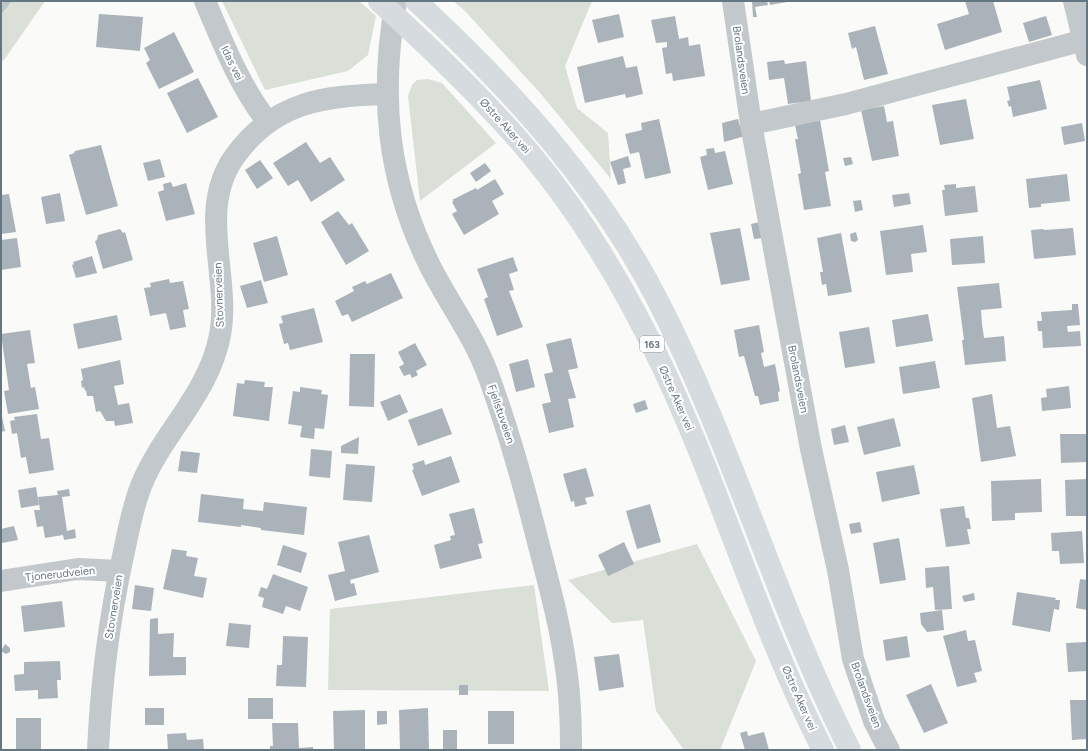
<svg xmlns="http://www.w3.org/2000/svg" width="1088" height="751" viewBox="0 0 1088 751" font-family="Figtree,sans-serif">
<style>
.green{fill:#dadfd7}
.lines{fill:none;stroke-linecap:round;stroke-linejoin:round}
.stream{stroke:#bbc7cb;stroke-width:6}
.building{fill:#aab3b9}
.minor{stroke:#c3c8cc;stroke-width:22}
.highway{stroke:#d6dbdf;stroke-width:22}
.labels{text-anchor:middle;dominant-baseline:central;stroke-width:4;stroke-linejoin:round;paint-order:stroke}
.shield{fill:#fff;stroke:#939fa8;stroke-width:1}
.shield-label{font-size:10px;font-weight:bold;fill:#657683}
.street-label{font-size:11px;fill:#657683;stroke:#fff}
</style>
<rect width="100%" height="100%" fill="#fafaf8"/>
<path class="green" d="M1,1h44l-41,59 -3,2z
M222,1h137l17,15 -8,39 -20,16 -83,19z
M453,1h139l-27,65 12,42 31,25 3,46 -70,-85 -77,-84z
M428,79l14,4 54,60 -76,58 -12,-105 4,-11 5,-5z
M697,544l59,117 -36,89h-36l-28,-39 -13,-91 -31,3 -44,-43z
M534,585l15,106 -221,-1 2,-81z"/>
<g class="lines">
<path class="stream" d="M1,10l7,-9"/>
</g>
<path class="building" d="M752,1h15l1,4 -13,2 2,10h-4z
M769,1h18v1l-17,3z
M965,1h28l9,31 -57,18 -8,-26 32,-10z
M99,14l44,3 -3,34 -44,-4z
M619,14l5,23 -26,6 -6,-23z
M675,16l4,23 9,-2 1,9 11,-2 5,32 -32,5 -1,-8 -6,1 -4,-26 5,-1v-5l-11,1 -5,-23z
M1046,16l6,19 -23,7 -6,-19z
M875,26l13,48 -24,6 -8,-33 -4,2 -4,-16z
M174,32l20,40 -35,17 -13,-26 4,-3 -6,-12z
M623,56l3,12 11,-2 6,28 -17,4 -1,-4 -40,9 -8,-36z
M784,60l1,4 21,-3 5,40 -23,3 -4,-26 -15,2 -2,-18z
M198,78l20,39 -31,16 -20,-40z
M1040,80l7,29 -34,8 -2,-11 -2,1 -2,-6 3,-1 -3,-13z
M966,99l8,40 -34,6 -8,-40z
M884,106l3,16 6,-1 6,35 -27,5 -11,-51z
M659,119l12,54 -26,6 -6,-27 -9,2 -5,-20 17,-4 -1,-7z
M738,119l2,7h3l2,10 -21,6 -2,-19z
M820,120l9,51 -4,1 6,34 -27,4 -6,-36 3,-1 -6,-34h3l-3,-14z
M1082,123l3,18 -21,4 -3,-18z
M306,142l14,21 10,-6 15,23 -34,22 -13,-22 -10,6 -15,-23z
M101,145l17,61 -32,9 -17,-60 5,-2 1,-2z
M714,148l1,5 10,-2 8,33 -25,6 -8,-33 7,-2 -1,-6z
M628,156l3,11 -8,2 3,14 -8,2 -8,-23z
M851,157l2,7 -8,2 -2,-8z
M160,159l5,18 -17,4 -5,-18z
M260,160l13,18 -16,11 -12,-19z
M485,163l6,8 -15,11 -6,-9z
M1067,174l3,27 -29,3v3l-12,1 -3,-29z
M495,179l9,15 -12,7 7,13 -35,21 -12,-21 5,-3 -5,-9 2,-1 -2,-1 24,-12 1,2z
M171,182l2,5 13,-4 9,31 -29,7 -8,-29 6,-2 -1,-6z
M956,184v4l19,-2 3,26 -33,4 -3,-26h3l-1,-5z
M60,193l5,28 -19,3 -5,-27z
M909,193l2,11 -17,3 -2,-12z
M9,194l7,38 -15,2v-39z
M861,200l2,10 -8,2 -2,-11z
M338,211l11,14 3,-2 17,28 -23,14 -25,-43z
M760,222l3,16 -9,1 -3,-15z
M923,225l4,27 -16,2 2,18 -27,3 -6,-44z
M740,228l10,52 -29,5 -11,-52z
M1073,228l3,27 -42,4 -3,-29 12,-1 1,1z
M120,229l3,4 2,-1 8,28 -30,9 -8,-28 2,-1 1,-5z
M856,232l2,8 -3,2 -4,-1 -1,-7z
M841,233l11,59 -24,4 -2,-12 -4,1 -2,-13h3l-6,-34z
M277,236l11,39 -24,7 -11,-39z
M983,236l2,27 -33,2 -2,-26z
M17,238l4,29 -20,3v-30z
M92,256l5,17 -21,5 -4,-13 2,-1 -1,-2z
M513,257l5,14 -9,3 5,16 -5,1 14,36 -26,9 -13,-37 4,-2 -11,-28z
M391,273l12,25 -51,24 -4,-8 -6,2 -7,-15 19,-10 -2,-4 13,-6 2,3z
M169,279l1,4 13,-2 6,28 -6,1 3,17 -16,3 -4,-17 -16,3 -6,-28 7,-1 -1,-4z
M261,280l7,23 -21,5 -7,-22z
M999,283l3,25 -21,2 1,14 2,14 20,-2 2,25 -41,4 -3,-25h2l-7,-53z
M1072,304h6l2,21 -13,1 1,6 12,-1 1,15 -38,2 -1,-17h-4l-1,-10h5l-1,-9 31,-2z
M314,308l9,34 -33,8 -2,-7 -4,1 -5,-20 4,-1 -2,-7z
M928,314l5,27 -37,6 -4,-27z
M117,315l5,25 -44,9 -5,-25z
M759,325l5,27 -3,1 3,14 11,-3 5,27 -2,1 1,9 -19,4 -2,-9h-3l-11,-40 -5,1 -5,-27z
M869,327l6,36 -30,5 -6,-36z
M30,330l5,33 -8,1 4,24 4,-1 4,22 -31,5 -4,-23 5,-1 -8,-56z
M571,338l7,30 -10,2 8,28 -8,1 6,28 -25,6 -7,-29 9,-2 -7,-28 9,-2 -7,-28z
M415,343l12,22 -11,6 2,4 -6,3 -2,-4 -6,2 -5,-9 5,-3 -6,-12z
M350,354h25l-1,53 -25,-1z
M528,359l7,28 -19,5 -7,-28z
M120,360l4,24 -10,2 4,19 11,-2 4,20 -18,3 -1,-5h-8l-6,-10 -4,1 -3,-16h-6l-1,-6 -1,1 -1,-4 -2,1 -1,-7 2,-1 -2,-11z
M935,361l5,27 -37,6 -4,-27z
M245,380l20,2 -1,5h9l-4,34 -36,-5 4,-33 7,1z
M1069,386l2,22 -29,3 -1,-13 6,-1 -1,-8z
M300,387l22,3 -1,4 7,1 -4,34 -9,-1 -1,11 -14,-2 2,-11 -14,-2 5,-33 7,1z
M400,394l8,18 -20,9 -8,-19z
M992,394l5,34 13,-2 6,30 -35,6 -9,-64z
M645,400l3,9 -12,4 -3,-9z
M442,408l10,26 -34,12 -10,-26z
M1,412l4,19 -4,1z
M37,414l4,25 8,-1 5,32 -25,4 -3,-17 -5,1 -4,-25 -5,1 -2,-13 5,-1 -1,-3z
M894,418l7,28 -37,9 -7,-28z
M845,425l4,17 -15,3 -3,-16z
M1060,434h27v28l-26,1z
M359,437l-1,17 -17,-1v-7z
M311,449l21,2 -2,27 -21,-2z
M181,451l19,2 -3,20 -19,-2z
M451,456l9,26 -38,14 -10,-26 2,-1 -2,-5 12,-4 1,5z
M346,464l29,2 -3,36 -29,-2z
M914,465l6,29 -38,8 -6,-30z
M586,468l8,28 -9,2 2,6 -12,3 -1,-6 -3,1 -8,-28z
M1041,479l1,33 -27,1v7l-23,1 -1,-40z
M1087,479v37h-21l-1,-36z
M36,487l3,18 -18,3 -3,-18z
M69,489l1,7 -8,1 5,34 8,-2 1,9 -12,2 -1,-5 -18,3 -2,-12 -6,1 -3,-17h6l-2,-13 20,-2 -1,-4z
M201,494l43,5 -1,10 20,2 1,-9 43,5 -3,28 -43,-5v-2l-20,-3v2l-43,-5z
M650,504l11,38 -24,7 -11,-38z
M964,506l2,12h3l2,11h-4l3,15 -24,3 -6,-38z
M474,508l9,35 -5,1 4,14 -42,11 -6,-24 17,-5 -1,-4 5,-1 -6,-21z
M860,522l2,10 -11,2 -2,-10z
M14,526l4,14 -16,3 -1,-14z
M1082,531l2,32 -24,1 -1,-13h-7l-1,-18z
M369,535l10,37 -29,8 1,4 3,-1 3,12 -22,6 -7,-26 17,-4 -7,-29z
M899,538l7,42 -26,4 -7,-41z
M624,542l10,22 -26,12 -10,-21z
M283,545l24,8 -6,20 -24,-8z
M172,549l15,2 -1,5 12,2 -4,18 13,2 -4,20 -40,-9z
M949,566l3,43 -17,1 -2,-23 -7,1 -1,-20z
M273,574l35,13 -8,24 -14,-5 -3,8 -21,-7 2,-9 -6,-2 3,-9 6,2z
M1080,579l7,1v30l-11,-2z
M135,585l19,3 -3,23 -19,-2z
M1017,592l39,6 -1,2h5l-1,10 -5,-1 -4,23 -38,-7z
M974,593l1,7 -11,2 -2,-6z
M62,601l3,26 -41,5 -3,-26z
M942,610l2,20 -17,2 -6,-8 -1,-11z
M158,618v16l16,-1 -1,24h13v18l-37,1 1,-57z
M229,623l22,2 -2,23 -23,-2z
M966,630l2,11 7,-1 7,31 -8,2 3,9 -20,5 -14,-51z
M283,636l25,1 -2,50 -30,-1 1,-21h5z
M907,636l3,21 -24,4 -3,-21z
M1087,642v29l-19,1 -2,-29z
M5,644l5,4v4l-4,2 -5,-3z
M619,654l5,33 -25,4 -5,-34z
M60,661l1,19h-4l1,18 -20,1v-9l-23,1 -1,-16 10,-1v-12z
M931,684l17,39 -24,10 -18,-38z
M459,685h9v10h-9z
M248,698h25v21h-25z
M1070,700h17v39l-15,1z
M145,708h19v17h-19z
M428,708l1,42h-29l-1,-40z
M365,710v40h-31l-1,-39z
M377,711h10v13l-10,1z
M488,711h26v33h-26z
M16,718h25v32h-25z
M272,723h26l1,25 14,-1v3h-43v-4h3z
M443,730h14v20h-14z
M747,731l1,5 16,-4 5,18h-24l-5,-17z
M186,733l1,7 16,-1 1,11h-36l-1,-16z"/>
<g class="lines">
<path class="minor" d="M205,1c18,42 34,84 62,120
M396,1c-17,95 -9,180 35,267 18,35 42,67 56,104 20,53 35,107 49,162 11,44 24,88 30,134 4,27 5,55 5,82
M733,1l18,123 60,325 27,121 15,89 21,62 15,29
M1074,1l13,54
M751,124l95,-20 238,-64
M1,581l77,-12 42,2
M98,750c3,-65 11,-130 25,-194 5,-23 9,-47 18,-70 21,-53 68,-92 79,-151 11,-59 -24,-125 15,-179 40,-55 89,-60 152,-62"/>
<path class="highway" d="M379,1c53,48 104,97 150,151 55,66 99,141 135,218 58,124 96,258 159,380
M416,1c95,88 183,184 242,300 75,145 118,304 192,449"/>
</g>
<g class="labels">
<rect class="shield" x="640" y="336" width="24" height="16" rx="3"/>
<g class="shield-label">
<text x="652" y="344">163</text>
</g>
<g class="street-label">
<text transform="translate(741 60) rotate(82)">Brolandsveien</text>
<text transform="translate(232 63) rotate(64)">Idas vei</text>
<text transform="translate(505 126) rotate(48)">Østre Aker vei</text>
<text transform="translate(219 295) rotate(-92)">Stovnerveien</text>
<text transform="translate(798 379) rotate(79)">Brolandsveien</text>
<text transform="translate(676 398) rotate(66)">Østre Aker vei</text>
<text transform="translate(501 414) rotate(71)">Fjellstuveien</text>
<text transform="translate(60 574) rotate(-6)">Tjonerudveien</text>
<text transform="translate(114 607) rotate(-81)">Stovnerveien</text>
<text transform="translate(866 695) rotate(70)">Brolandsveien</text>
<text transform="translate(799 698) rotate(66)">Østre Aker vei</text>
</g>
</g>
<rect width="1088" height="751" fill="none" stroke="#657683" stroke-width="4"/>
</svg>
